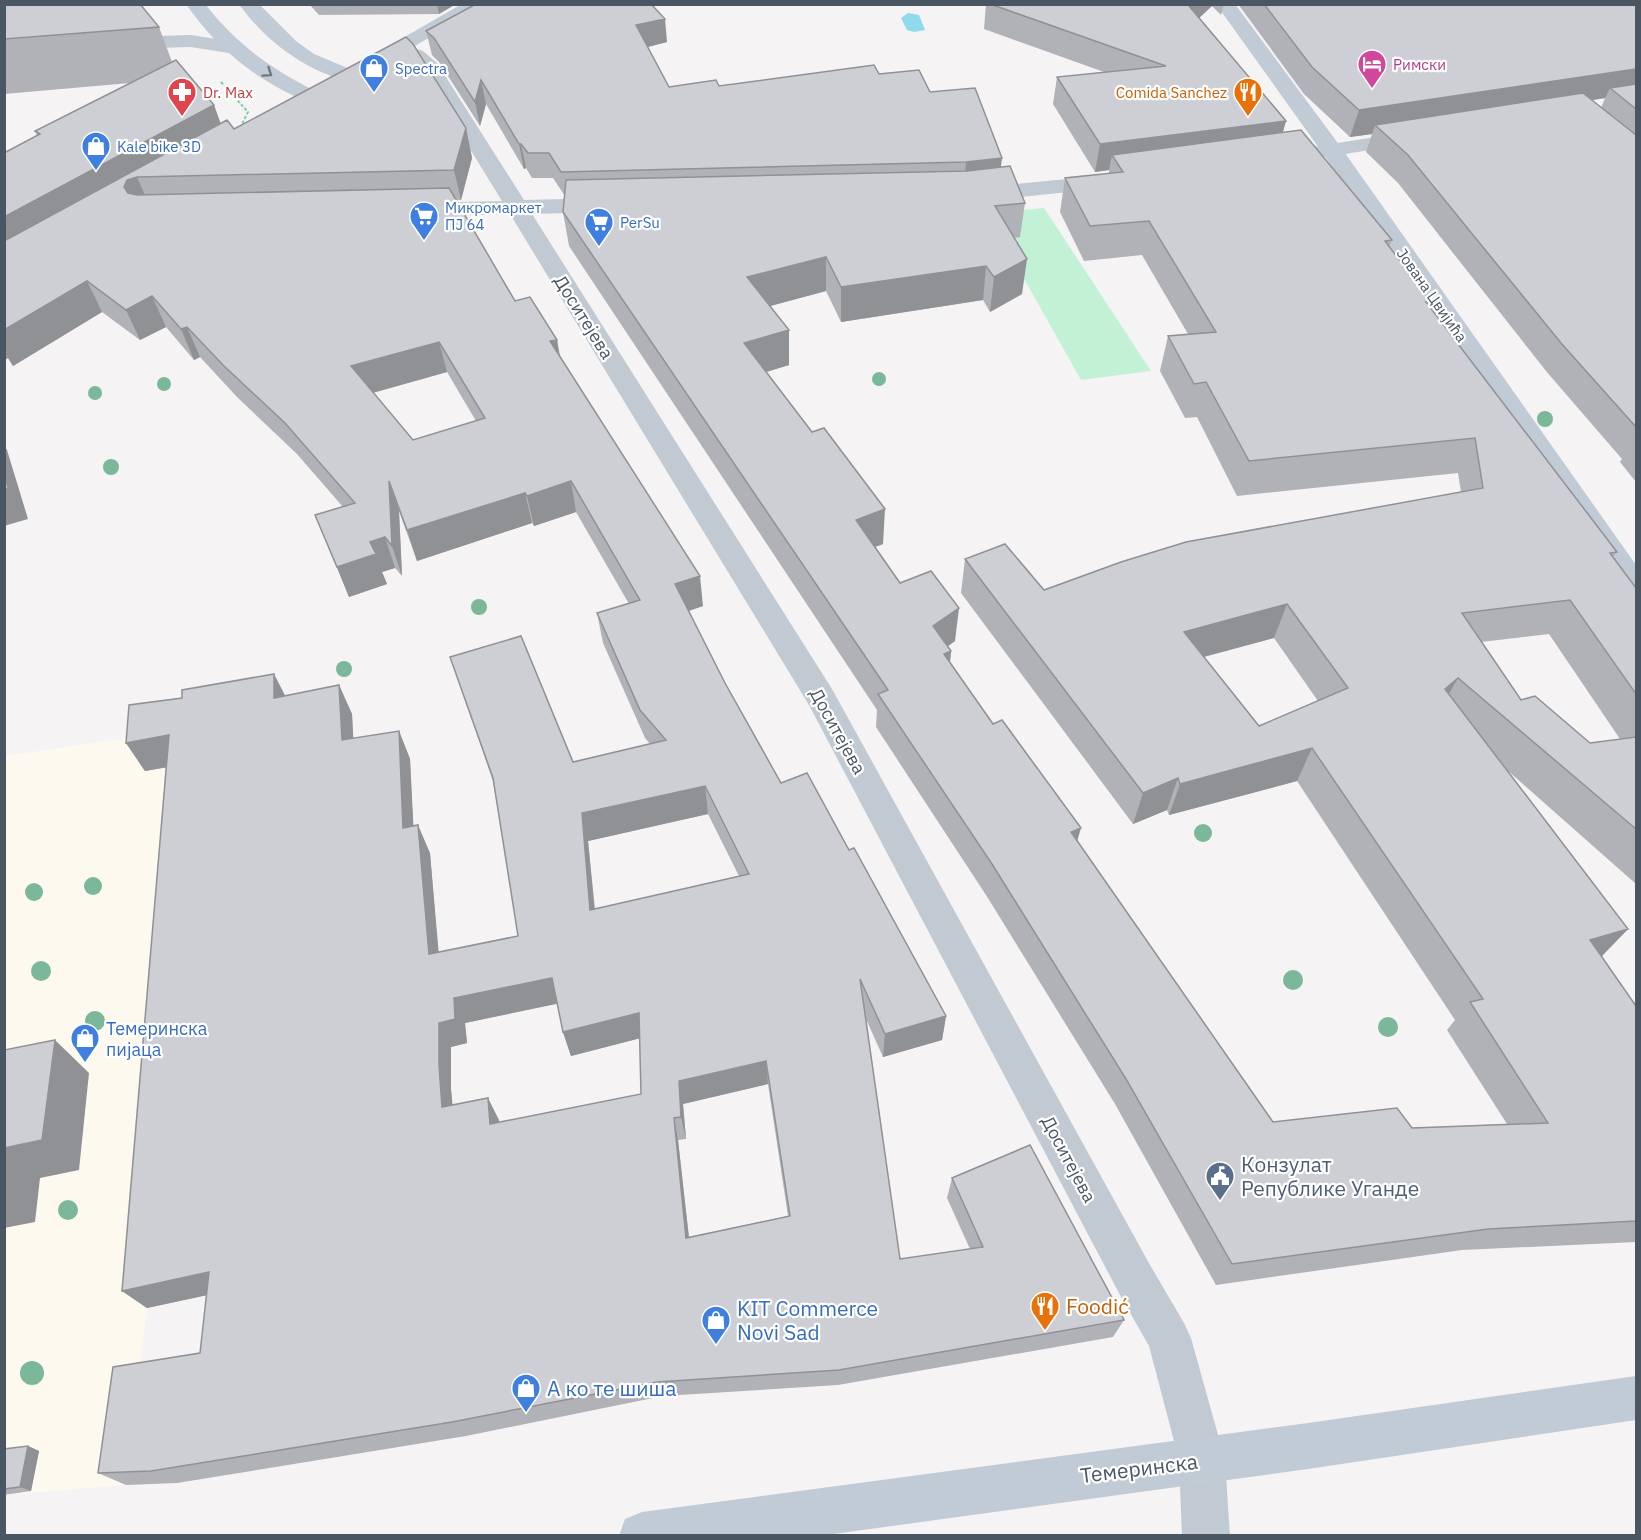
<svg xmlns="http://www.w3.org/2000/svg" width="1641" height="1540" viewBox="0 0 1641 1540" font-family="'IBM Plex Sans',sans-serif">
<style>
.commercial{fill:#fdf9ef}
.green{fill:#c3f1d5}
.water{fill:#90daee}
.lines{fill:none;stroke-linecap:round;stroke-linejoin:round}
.path{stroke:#7ad0a6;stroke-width:2;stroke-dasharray:3 2;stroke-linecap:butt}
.street{fill:#c1cad2;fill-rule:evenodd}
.secondary{fill:#c1cbd6;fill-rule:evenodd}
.tree{fill:#7bb799}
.wall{fill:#b0b2b7;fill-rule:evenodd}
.shaded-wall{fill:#909195}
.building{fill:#cdcfd5;stroke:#909195;stroke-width:1.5;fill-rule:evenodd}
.oneway{stroke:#6e7984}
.labels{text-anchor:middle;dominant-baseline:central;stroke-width:4.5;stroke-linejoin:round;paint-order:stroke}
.far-hotel-label{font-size:15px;fill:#b23c85;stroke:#fff;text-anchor:start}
.far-shop-label{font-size:15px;fill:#366cbe;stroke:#fff;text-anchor:start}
.far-health-label{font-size:15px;fill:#be3a42;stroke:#fff;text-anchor:start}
.far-food-label{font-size:15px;fill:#c56008;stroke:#fff;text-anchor:end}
.far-street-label{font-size:15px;fill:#4a5661;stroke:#fff}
.street-label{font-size:18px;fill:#4a5661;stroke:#fff}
.shop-label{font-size:18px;fill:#366cbe;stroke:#fff;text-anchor:start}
.near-service-label{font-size:21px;fill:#4e5e75;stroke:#fff;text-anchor:start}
.near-food-label{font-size:21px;fill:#c56008;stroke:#fff;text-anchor:start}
.near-shop-label{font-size:21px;fill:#366cbe;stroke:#fff;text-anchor:start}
.near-street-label{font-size:21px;fill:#4a5661;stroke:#fff}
</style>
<rect width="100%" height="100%" fill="#f5f3f3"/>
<path class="commercial" d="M192,728l-45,580 -21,177 -121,10v-739z"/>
<path class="green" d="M1044,208l107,163 -70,9 -94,-167z"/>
<path class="water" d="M908,13l11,2 6,15 -11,2 -7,-2 -6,-12z"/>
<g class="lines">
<path class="path" d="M221,82l27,30 -8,16"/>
<path class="street" d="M191,35l44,7 7,2 3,4 -3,4 -7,2 -44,-7 -71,2 -7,-2 -3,-4 3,-4 7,-2z
M397,43l26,8 14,12 87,137 84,-2 8,2 3,5 -3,5 -8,2 -76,2 300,475 318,576 34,58 7,15 34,122 5,76h-48l-3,-76 -30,-114 -29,-51 -311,-590 -299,-491 -94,3 -8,-2 -3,-5 3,-5 8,-2 86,-2 -80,-130 -13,-12 -19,-6 -3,-4 3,-4z
M1413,131l8,1 3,5 -3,5 -146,23 -8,-1 -3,-5 3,-5 8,-1z
M1108,175l8,2 3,5 -3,5 -142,15 -8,-2 -3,-5 3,-5 8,-2z"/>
<path class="secondary" d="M186,4h19c32,41 69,67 115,89l3,4 -3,4c-12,3 -23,-4 -34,-9 -41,-21 -74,-50 -100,-88z
M239,4h20l37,37 18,13 43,18 3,4 -3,4 -7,2c-44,-11 -85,-41 -111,-78z
M462,4h23l-105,63h-14l-3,-4 3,-4z
M1216,4h19l105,142 296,419v32l-10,-3 -302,-439z
M1636,1376v44l-328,49 -489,67h-200l6,-17 17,-7 666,-89z"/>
</g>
<g class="tree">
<circle cx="879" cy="379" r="7"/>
<circle cx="164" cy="384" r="7"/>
<circle cx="95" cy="393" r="7"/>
<circle cx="1545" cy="419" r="8"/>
<circle cx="111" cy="467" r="8"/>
<circle cx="479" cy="607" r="8"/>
<circle cx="344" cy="669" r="8"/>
<circle cx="1203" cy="833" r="9"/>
<circle cx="93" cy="886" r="9"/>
<circle cx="34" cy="892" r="9"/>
<circle cx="41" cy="971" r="10"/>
<circle cx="1293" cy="980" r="10"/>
<circle cx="95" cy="1021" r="10"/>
<circle cx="1388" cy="1027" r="10"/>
<circle cx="68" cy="1210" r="10"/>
<circle cx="32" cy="1373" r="12"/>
</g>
<path class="wall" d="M4,4l155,23 13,35 42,43 7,19 13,5 232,-1 6,30 -11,42h-5l59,101 42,39 3,16 143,250 -14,5 36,72 56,100 68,67 97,166 -4,24 -59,17 -17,-38 34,240 70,-10 -23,-51 5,-20 172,142 -11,17 -275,48 -175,11 -197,40 -289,47 -51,2 -28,-12 102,-120 7,-58 -60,13 -25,-17 44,-524 -21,4 -19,-28 159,-47 54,-11 13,29 1,25 46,-8 11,28 3,67 17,27 8,99 80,-16 -25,-155 -43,-124 123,105 77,-18 -5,-6 -42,-95 -6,-30 32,-9 -53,-92 -42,14 -2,-3 -115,38 -18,-50 3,65 -7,-8 -13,4 5,12 -38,13 -34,-82 28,-8 -46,-53 -60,-57 -37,-40 -6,3 -28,-33 -26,13 -38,-28 -89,54 -5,-8 -4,2v-207l33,-17 -2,-5 95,-48 -126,11zM447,372l29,49 -63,19 -40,-47zM708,814l31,62 -144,33 -7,-68zM557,1003l6,29 8,24 69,-18 1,56 -142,28v-2l-47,-15 -1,-16v-42l16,-4 -2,-20zM768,1084l20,132 -99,21 -11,-97 8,-1 -3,-35z
M309,4h147l-17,10 -120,1z
M471,4h181l15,38 -19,5 21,40 50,-1 160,-12 51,18 71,75 24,36 -5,34 -6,1 8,56 -32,18 -7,-12 -142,22 -15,-31 -56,15 19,59 -23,7 117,172 -8,3 25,36 55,58 -7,5 3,5 -1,12 127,177 196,282 139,6 95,-4 -60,-94 8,-10 -158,-239 -128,34 -2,-5 -34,14 -172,-231 4,-34 79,31 417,-98 -3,-19 -221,23 -40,-79 -12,1 -25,-47 8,-35 20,-2 -46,-79 -58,6 -24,-49 5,-34 44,-4v-4l-14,2 -42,-68 4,-27 47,-5 -120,-43 2,-25h238l-3,11 -9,-9 -13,12 87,103 -3,11 109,108 -3,7 42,55 -2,4 188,246 -4,5 23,31v296l-129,-114 121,159 -26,27 34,50v236l-174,8 -246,35 -101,-181 -129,-209 -110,-168 1,-17 -308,-464 -6,-34 2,-16 -12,-18h-21l-6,-10 -2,1 -38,-65 -6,22 -41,-64 -7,-7 -6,-24 46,-24zM1549,634l71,105 -30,4 -69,-43 -40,-58zM1274,638l44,63 -59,25 -55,-69z
M1238,4h398v478l-16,-20 2,-3 -76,-88 -148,-188 -32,-31 6,-18 -22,3 -46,-43zM1605,98l-4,10 -9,-8h2z
M28,1446l11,5 -8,40 -27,4v-46z"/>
<path class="shaded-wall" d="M437,4h19l-17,10z
M1191,4h21v2l-28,26 5,-26z
M665,19l2,23 -28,7 -3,-24z
M1636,69v24l-26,-5 -5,10 -222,34 -8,-7 -3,9 -22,3 9,-27z
M481,80l5,24 -6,22 -5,-24z
M214,105l10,29 -87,43 13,30 -146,49v-39z
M1286,121l-8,27 -166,7 -3,15 -14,2 5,-28z
M466,128l6,30 -11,42 -7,-30z
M519,144h2l5,24 -2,1z
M1002,158l-3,25 -35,4 2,-25z
M826,257v34l-78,21 -1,-35z
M1027,259l-5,35 -32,18 4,-35z
M986,266l-3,34 -142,22v-35z
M87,281l15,31 -89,54 -9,-15v-21z
M152,296l14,31 -26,13 -14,-30z
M187,327l13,30 -6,3 -13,-31z
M789,330v35l-43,13 -2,-35z
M557,340l5,30 -12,-29z
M439,342l8,30 -86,24 -10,-30z
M4,352l4,6 -4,2z
M4,445l3,5 21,69 -24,7z
M389,481l10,30 3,65 -10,-30z
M571,481l5,31 -42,14 -7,-30z
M525,493l7,30 -115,38 -10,-31z
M885,509l-2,35 -28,10 1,-34z
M385,537l10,31 -13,4 5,12 -38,13 -12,-30 33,-25z
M700,576l3,30 -24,8 -4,-30z
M1287,604l-13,34 -101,27 11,-33z
M959,608l-4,33 -25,18 3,-33z
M951,651l-3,33 -4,-30z
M274,674l15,29 -15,-5z
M1458,678l-19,33 6,-22z
M339,685l13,29 3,55 -13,-29z
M399,731l11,28 5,97 -12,-28z
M169,735l18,29 -42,7 -19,-28z
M1312,748l-15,33 -128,34 11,-31z
M1178,778l-11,32 -34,14 10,-31z
M705,786l3,28 -120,27 9,95 -7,-26 -8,-97z
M418,825l12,28 11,126 -12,-25z
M1081,828l-9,31 -1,-27z
M1628,929l-28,29 -10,-18z
M552,978l9,25 -96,20 2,20 -16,4v42l4,41 -13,-23 -3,-42v-42l15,-25z
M639,1013l6,24 -74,19 -8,-24z
M946,1016l-4,24 -59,17 2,-23z
M55,1040l34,33 -10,97 -39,8 -5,44 -31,6v-80z
M766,1061l2,23 -85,20 3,35 -5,-22 -2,-36z
M488,1098l11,22 2,25 -11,-21z
M674,1118l4,22 13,117 -5,-19z
M209,1272l22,18 -84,18 -25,-17z
M28,1446l11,5 -8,40 -11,-4z"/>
<path class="building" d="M140,4l19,23 -155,12v-34z
M476,4h175l14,15 -29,6 33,62 47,-7 3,6 155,-21 5,9 40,-4 11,22 45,-4 27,70 -36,4 -405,10 -12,-19h-21l-7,-9h-2l-38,-64 -6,22 -41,-64 -8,-7z
M990,4h201l-2,2 97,115 -186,23 -43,-67 109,-11z
M1264,4h372v65l-277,41 -47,-43z
M406,37l7,7 53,84 -12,42 -317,7 -10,3 -3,7 4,6 9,2 312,-7 66,113 15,-4 27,43 -7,1 150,235 -25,8 50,99 56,100 26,-10 42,77 5,-2 92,168 -61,18 -25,-55 40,280 83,-12 -31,-69 78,-33 94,175 -285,50 -182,12 -205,40 -301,49 -53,2 15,-106 87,-14 9,-81 -87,19 47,-556 -43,8 3,-38 53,-7v-8l92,-16v24l65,-13 3,55 57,-9 4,97 15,-3 11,129 89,-18 -25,-158 -43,-121 71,-21 52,126 93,-22 -26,-30 -43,-97 43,-13 -69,-119 -44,15 -2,-3 -118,37 -18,-49 3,65 -7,-9 -15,5 6,12 -39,13 -22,-52 40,-12 -70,-80 -61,-57 -37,-39 -6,2 -29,-33 -26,14 -39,-29 -83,49v-89l223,-121 7,9zM439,342l46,76 -72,22 -62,-74zM705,786l44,88 -159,36 -8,-97zM552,978l11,54 76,-19 2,81 -151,30 -2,-26 -46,9 -3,-42v-42l16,-4 -1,-21zM766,1061l24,155 -104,22 -12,-120 7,-1 -2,-36z
M176,60l38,45 -210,112v-64l36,-19 -5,-3z
M1636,84v25l-26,-21z
M1583,93l53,42v292l-75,-84 -153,-188 -33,-30z
M1301,130l91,110 -7,1 46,61h-5l191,250 -7,1 26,35v106l-66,-94 -108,13 59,87 14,-4 55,47 46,-6v92l-178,-151 -13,11 183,240 -38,11 46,66v215l-148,8 -256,35 -106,-185 -134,-215 -114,-170 10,-4 -325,-478 3,-32 401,-9 43,-5 15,37 -30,3 32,53 -33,18 -8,-11 -145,21 -15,-30 -79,20 42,53 -45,13 68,89 12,-4 61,81 -29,11 44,63 31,-12 28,37 -26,18 18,25 -7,3 49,70 9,-4 79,108 -10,4 202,290 124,-14 15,20 136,-5 -78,-121 13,-3 -171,-251 -132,36 -2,-6 -35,15 -178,-234 40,-15 39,46 77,-28 65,-20 297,-54 -8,-50 -226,23 -43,-79 -12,2 -26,-48 48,-4 -67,-111 -59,5 -25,-48 58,-6 -11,-17zM1287,604l61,84 -89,38 -75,-94z
M4,474l4,14 -4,2z
M55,1040l-13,100 -38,8v-98z
M28,1446l-8,41 -16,2v-40z"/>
<defs><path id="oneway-chevron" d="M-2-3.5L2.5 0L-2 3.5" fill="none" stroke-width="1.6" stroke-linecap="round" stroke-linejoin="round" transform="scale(1.5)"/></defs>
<use class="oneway" href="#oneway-chevron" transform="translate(268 73) rotate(34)"/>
<defs>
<g id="hotel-pin" transform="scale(1.5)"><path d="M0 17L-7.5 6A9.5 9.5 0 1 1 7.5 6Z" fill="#d1479c" stroke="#fff"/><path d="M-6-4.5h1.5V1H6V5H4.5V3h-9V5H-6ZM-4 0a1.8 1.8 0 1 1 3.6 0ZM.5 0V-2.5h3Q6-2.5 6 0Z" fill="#fff"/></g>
<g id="shop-pin" transform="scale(1.5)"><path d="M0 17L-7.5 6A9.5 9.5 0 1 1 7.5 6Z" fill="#3f7fe0" stroke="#fff"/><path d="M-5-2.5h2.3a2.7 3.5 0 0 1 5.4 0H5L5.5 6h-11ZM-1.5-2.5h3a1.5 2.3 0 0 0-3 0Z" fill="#fff"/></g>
<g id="pharmacy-pin" transform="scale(1.5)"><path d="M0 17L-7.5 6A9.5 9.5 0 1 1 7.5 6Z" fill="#e0444e" stroke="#fff"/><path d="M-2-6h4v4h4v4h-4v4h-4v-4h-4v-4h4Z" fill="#fff"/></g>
<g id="restaurant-pin" transform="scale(1.5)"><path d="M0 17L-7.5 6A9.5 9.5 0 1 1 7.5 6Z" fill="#e8710a" stroke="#fff"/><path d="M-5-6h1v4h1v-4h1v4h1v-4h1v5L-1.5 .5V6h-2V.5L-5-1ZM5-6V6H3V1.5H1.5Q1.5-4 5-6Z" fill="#fff"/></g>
<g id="supermarket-pin" transform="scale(1.5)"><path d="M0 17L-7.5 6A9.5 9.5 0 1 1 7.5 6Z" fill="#3f7fe0" stroke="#fff"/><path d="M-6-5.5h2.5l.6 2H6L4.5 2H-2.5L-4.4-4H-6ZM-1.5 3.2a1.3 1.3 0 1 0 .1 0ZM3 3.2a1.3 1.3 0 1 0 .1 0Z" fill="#fff"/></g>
<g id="civic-pin" transform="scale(1.5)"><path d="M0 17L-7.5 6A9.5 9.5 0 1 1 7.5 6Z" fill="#5c6f8a" stroke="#fff"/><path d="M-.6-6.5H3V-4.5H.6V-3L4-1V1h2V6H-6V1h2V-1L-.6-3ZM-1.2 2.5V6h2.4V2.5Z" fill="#fff"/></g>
</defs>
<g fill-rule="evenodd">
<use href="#hotel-pin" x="1372" y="64"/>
<use href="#shop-pin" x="374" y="68"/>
<use href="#pharmacy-pin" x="182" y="92"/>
<use href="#restaurant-pin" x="1248" y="92"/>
<use href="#shop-pin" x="96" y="146"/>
<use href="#supermarket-pin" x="424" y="216"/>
<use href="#supermarket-pin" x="599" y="222"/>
<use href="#shop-pin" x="85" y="1038"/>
<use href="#civic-pin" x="1220" y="1176"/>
<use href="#restaurant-pin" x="1045" y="1306"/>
<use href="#shop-pin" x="716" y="1320"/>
<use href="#shop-pin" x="526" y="1388"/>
</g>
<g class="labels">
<g class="far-hotel-label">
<text x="1393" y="64">Римски</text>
</g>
<g class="far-shop-label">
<text x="395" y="68">Spectra</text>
<text x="117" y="146">Kale bike 3D</text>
<text x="445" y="207">Микромаркет<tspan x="445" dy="17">ПЈ 64</tspan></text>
<text x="620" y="222">PerSu</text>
</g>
<g class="far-health-label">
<text x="203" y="92">Dr. Max</text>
</g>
<g class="far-food-label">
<text x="1227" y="92">Comida Sanchez</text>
</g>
<g class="far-street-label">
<text transform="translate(1432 295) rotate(55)">Јована Цвијића</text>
</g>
<g class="street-label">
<text transform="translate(584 317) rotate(58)">Доситејева</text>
<text transform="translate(838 731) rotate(61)">Доситејева</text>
<text transform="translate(1069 1159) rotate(62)">Доситејева</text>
</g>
<g class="shop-label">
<text x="106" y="1028">Темеринска<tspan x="106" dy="21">пијаца</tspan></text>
</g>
<g class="near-service-label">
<text x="1241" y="1164">Конзулат<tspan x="1241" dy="24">Републике Уганде</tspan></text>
</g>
<g class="near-food-label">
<text x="1066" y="1306">Foodić</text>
</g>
<g class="near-shop-label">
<text x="737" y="1308">KIT Commerce<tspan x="737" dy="24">Novi Sad</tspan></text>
<text x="547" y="1388">А ко те шиша</text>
</g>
<g class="near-street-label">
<text transform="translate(1139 1468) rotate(-7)">Темеринска</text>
</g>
</g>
<rect width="1641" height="1540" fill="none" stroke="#4a5661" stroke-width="12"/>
</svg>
